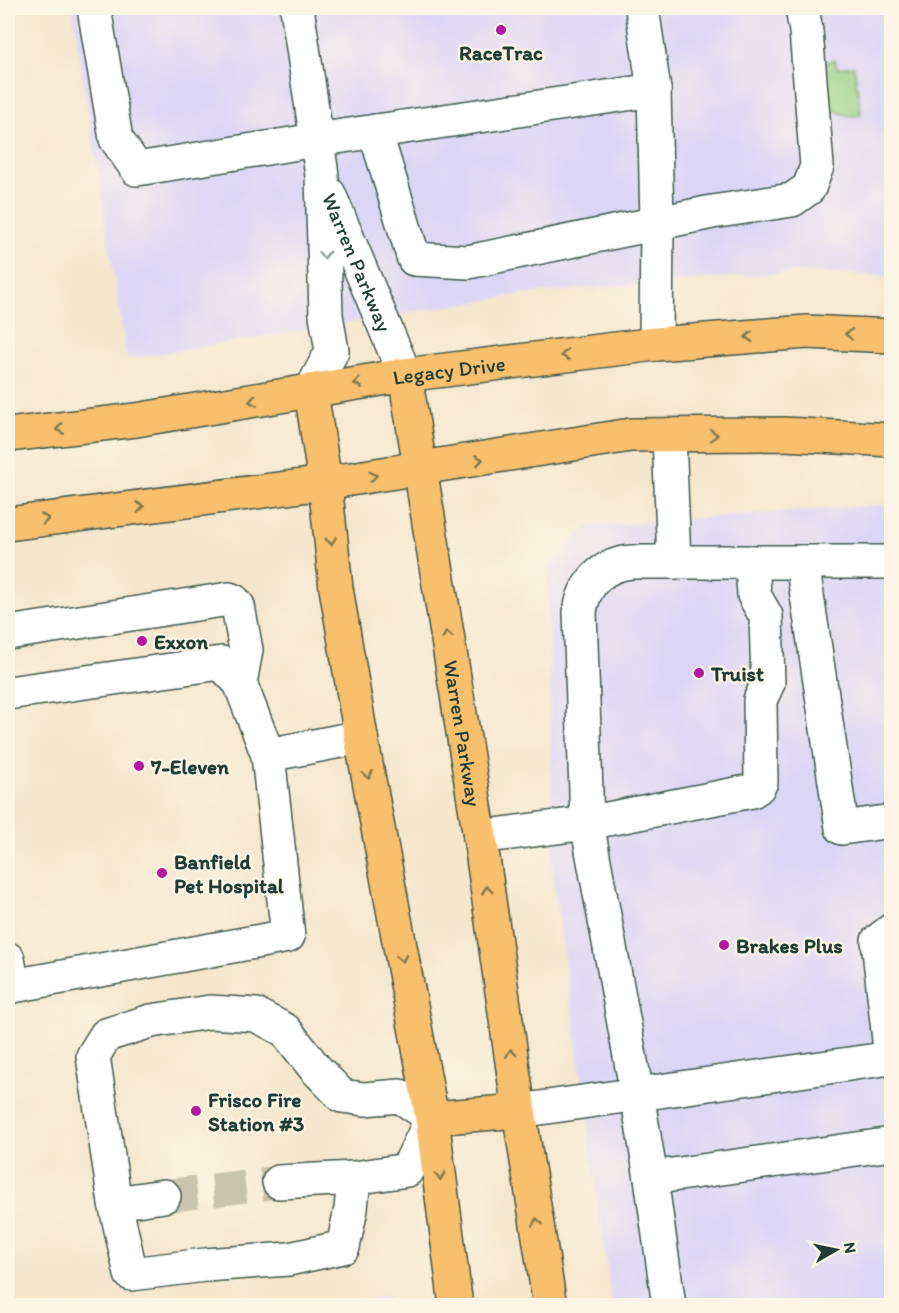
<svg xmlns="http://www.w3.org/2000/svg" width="899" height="1313" viewBox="0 0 899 1313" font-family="Itim,sans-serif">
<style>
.built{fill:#dcd6f6}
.green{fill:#99d285;stroke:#5c885c;stroke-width:1.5}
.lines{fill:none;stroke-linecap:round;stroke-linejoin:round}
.minor-tunnel{stroke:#cac4ae;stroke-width:33;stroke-dasharray:33 16;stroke-linecap:butt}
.minor-casing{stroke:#3f564b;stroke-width:36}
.major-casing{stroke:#3f564b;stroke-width:36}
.minor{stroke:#fff;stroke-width:33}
.major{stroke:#f8bf6c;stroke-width:33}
.oneway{stroke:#8f9e9a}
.oneway2{stroke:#81784d}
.poi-dot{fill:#b5179e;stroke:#fcf5e5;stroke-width:2}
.labels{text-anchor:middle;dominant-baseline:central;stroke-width:4.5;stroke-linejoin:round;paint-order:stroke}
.poi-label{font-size:21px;font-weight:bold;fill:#1f3d34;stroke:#fcf5e5;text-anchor:start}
.street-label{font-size:21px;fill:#1f3d34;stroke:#fcf5e5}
</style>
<rect width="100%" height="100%" fill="#fcf5e5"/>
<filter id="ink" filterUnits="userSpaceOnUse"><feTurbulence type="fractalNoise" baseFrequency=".0167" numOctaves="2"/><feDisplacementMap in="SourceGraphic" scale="12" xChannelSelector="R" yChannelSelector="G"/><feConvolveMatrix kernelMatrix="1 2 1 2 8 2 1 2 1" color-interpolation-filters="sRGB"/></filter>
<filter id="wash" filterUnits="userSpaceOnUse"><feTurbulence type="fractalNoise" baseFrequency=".008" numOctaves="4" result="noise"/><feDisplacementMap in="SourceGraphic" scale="24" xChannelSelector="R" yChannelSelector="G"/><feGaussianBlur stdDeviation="1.35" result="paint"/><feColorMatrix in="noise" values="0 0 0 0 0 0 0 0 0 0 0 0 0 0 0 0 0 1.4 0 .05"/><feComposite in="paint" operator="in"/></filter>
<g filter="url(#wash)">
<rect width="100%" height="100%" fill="#f5e6cc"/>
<path class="built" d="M72,8h819v268l-97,-4 -271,22 -396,65z
M891,504v801h-279l-59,-431 -5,-306 39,-41z
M388,1297l1,8h-60z"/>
<path class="green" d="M835,60l2,8 17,-2 7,49c-16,3 -26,-2 -36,-14l-1,-34 5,-6z"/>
</g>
<g filter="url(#ink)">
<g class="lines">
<path class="minor-tunnel" d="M164,1196l115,-14"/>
<g class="minor-casing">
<g id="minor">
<path d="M94,8l22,131 21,30 179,-29 338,-50"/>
<path d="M297,8l25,167 4,140 6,36 -21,40"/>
<path d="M642,8l12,82 3,133 -1,121"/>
<path d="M375,131l39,128 54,3 244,-50 80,-12 17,-12 8,-22 -11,-135 -4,-23"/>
<path id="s1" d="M329,194l76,181"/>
<path d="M669,435l5,127"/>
<path d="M752,562l2,33 12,21 2,67 -8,17 1,82 -3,5 -6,4 -165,32 50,271 14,84 241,-34"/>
<path d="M802,562l40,266 50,-7"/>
<path d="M8,633l221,-34 5,2 4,5 8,44 -6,33"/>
<path d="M8,693l213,-30 19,20 28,72"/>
<path d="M480,837l107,-14 -7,-211c4,-29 22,-47 51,-50h261"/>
<path d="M8,959l5,27 275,-50 -20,-181 93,-18"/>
<path d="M519,1111l372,-53 -13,-117 14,-11"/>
<path d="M651,1178l18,128"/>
<path d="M279,1182l75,-4 53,-8 25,-52 -32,-22 -36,3 -22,-3 -27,-28 -30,-38 -29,-15 -46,-3 -59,9 -45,14 -13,21 22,147 16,71 74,-9 84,-6 54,-12 8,-38 3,-31"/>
<path d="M115,1203l49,-7"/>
</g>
</g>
<g class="major-casing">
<g id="major">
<path id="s2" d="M405,375l75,462 39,274 31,195"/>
<path d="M311,391l14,92 11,105 25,149 71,381 24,188"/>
<path id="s3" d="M8,435l128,-15 269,-45 251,-31 151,-12 85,4"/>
<path d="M8,524l317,-41 306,-48 153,-1 108,6"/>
<path d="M432,1118l87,-7"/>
</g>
</g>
<use href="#minor" class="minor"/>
<use href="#major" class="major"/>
</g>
<defs><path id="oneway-chevron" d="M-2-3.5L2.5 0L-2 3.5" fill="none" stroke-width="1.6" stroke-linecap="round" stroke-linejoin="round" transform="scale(1.5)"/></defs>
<use class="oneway" href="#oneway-chevron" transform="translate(324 255) rotate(88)"/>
<g class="oneway2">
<use href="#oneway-chevron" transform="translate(849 334) rotate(-177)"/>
<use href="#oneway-chevron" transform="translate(749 337) rotate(176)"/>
<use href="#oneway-chevron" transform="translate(565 355) rotate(173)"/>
<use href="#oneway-chevron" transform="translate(358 383) rotate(170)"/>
<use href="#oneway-chevron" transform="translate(253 401) rotate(171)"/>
<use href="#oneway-chevron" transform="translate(60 429) rotate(173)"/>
<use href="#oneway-chevron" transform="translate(714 435) rotate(-1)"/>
<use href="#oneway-chevron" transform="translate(479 460) rotate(-9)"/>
<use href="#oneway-chevron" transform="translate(373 476) rotate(-8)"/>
<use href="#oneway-chevron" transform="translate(140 507) rotate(-7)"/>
<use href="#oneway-chevron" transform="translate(45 519) rotate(-7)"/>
<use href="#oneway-chevron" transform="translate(331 541) rotate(83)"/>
<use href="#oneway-chevron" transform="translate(447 635) rotate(-99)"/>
<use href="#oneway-chevron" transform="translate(368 775) rotate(79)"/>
<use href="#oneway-chevron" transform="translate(487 890) rotate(-98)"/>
<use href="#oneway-chevron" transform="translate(402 958) rotate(79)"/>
<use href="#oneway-chevron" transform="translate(511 1053) rotate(-98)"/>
<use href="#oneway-chevron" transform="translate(440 1176) rotate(83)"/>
<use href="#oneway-chevron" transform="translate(537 1222) rotate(-99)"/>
</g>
</g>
<g class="poi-dot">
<circle cx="501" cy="30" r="6"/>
<circle cx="142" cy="641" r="6"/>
<circle cx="699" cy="673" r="6"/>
<circle cx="139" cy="766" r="6"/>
<circle cx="162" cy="873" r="6"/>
<circle cx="724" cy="945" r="6"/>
<circle cx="196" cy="1111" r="6"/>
</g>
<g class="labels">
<g class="poi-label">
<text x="501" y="52" text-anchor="middle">RaceTrac</text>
<text x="154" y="641">Exxon</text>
<text x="711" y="673">Truist</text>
<text x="151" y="766">7-Eleven</text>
<text x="174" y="861">Banfield<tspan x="174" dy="24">Pet Hospital</tspan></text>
<text x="736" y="945">Brakes Plus</text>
<text x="208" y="1099">Frisco Fire<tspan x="208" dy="24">Station #3</tspan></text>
</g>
<g class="street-label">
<text stroke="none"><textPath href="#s1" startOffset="74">Warren Parkway</textPath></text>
<text stroke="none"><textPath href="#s3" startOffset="446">Legacy Drive</textPath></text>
<text stroke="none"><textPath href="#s2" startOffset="363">Warren Parkway</textPath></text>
</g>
</g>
<rect width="899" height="1313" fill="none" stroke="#fcf5e5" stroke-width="30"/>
<g transform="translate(836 1250) rotate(81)" stroke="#fcf5e5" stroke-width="4.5" paint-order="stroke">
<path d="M0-4.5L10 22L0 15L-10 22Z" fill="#1f3d34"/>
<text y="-9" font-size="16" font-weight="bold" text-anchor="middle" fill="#1f3d34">N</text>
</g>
</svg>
